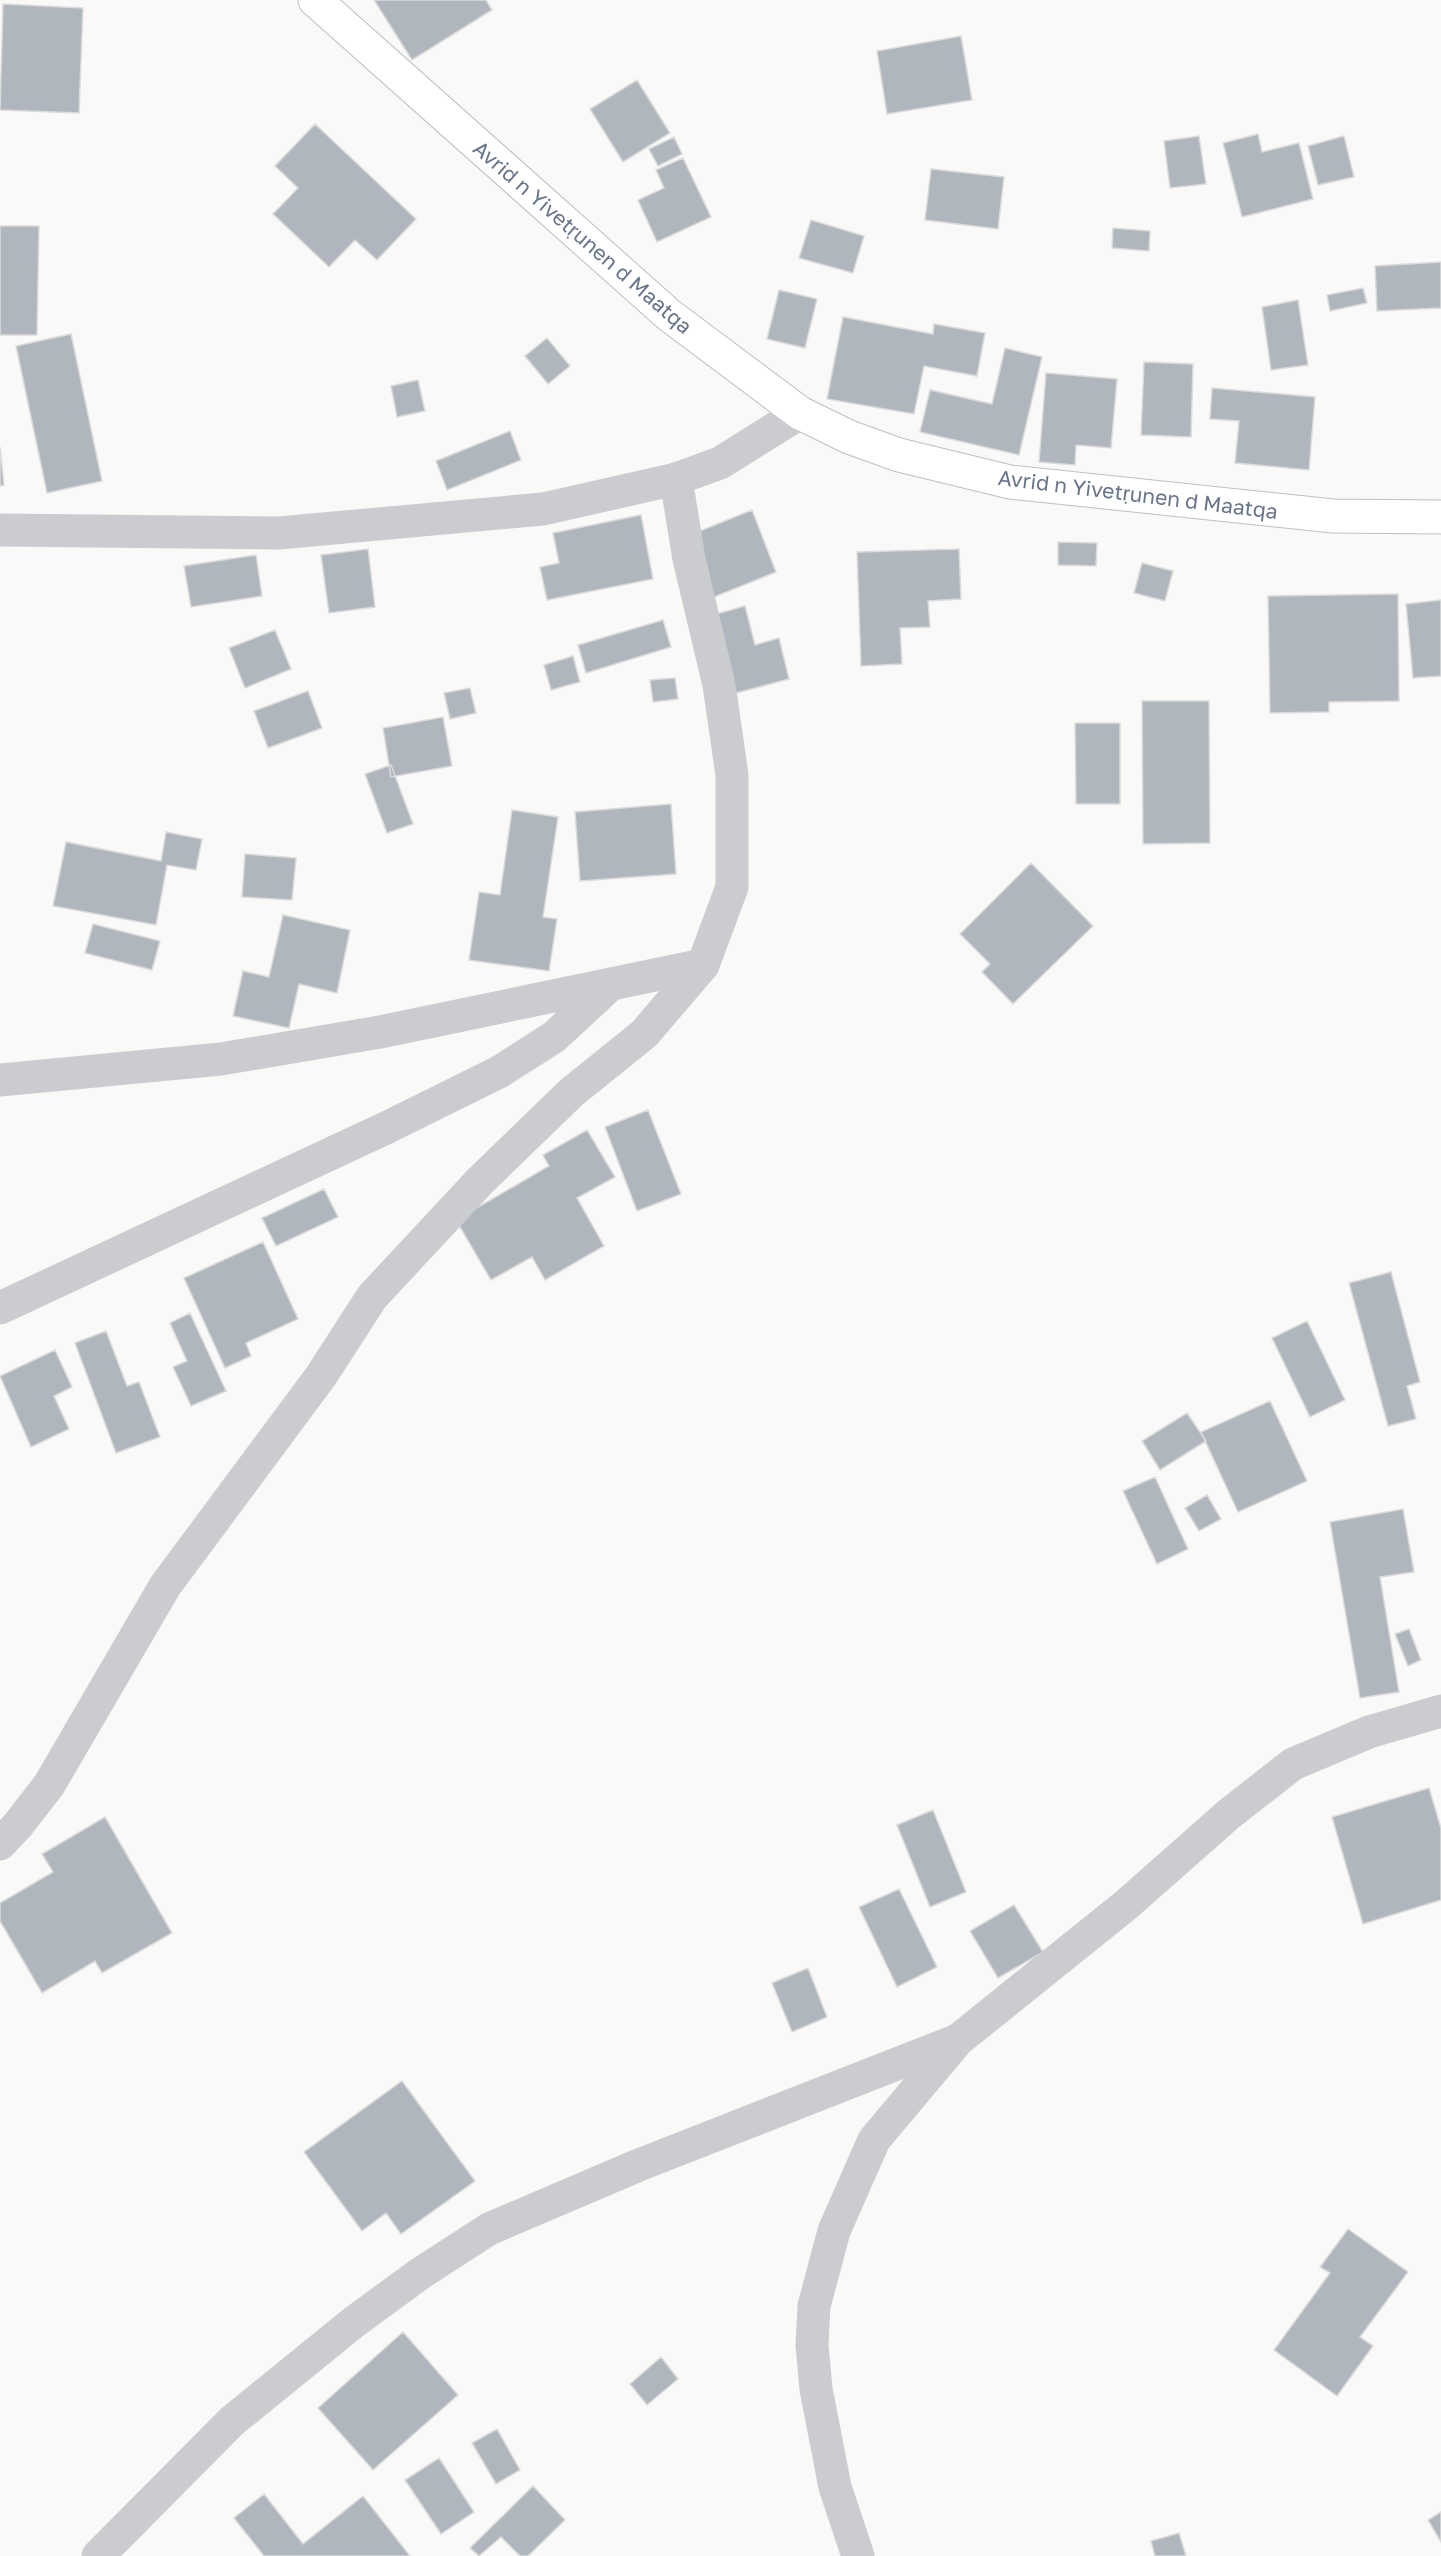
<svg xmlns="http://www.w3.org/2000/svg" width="1441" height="2556" viewBox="0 0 1441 2556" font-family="'Golos Text',sans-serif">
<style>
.building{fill:#b0b6be;stroke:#dbdbd9;stroke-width:1.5}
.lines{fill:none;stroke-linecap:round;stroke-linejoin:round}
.primary-casing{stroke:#bcbfc4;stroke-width:35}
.minor{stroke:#caccd0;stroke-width:33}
.tertiary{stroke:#caccd0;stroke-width:33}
.primary{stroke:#fff;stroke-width:33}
.labels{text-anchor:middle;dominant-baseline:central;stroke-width:6;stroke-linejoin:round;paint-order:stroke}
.street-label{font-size:21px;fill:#687589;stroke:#fff}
</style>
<rect width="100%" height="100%" fill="#f9f9f7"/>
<path class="building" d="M374,0h112l6,10 -80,50z
M3,4l80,4 -4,105 -79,-3z
M961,36l11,64 -85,14 -10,-63z
M637,80l33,53 -47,29 -33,-53z
M315,124l101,95 -39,41 -22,-20 -26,27 -56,-53 25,-26 -23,-22z
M1258,134l4,18 37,-9 14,56 -71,18 -19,-74z
M1199,136l7,48 -36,4 -6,-47z
M1344,136l10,41 -36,8 -10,-39z
M674,137l8,17 -24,12 -9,-17z
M683,158l28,59 -54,25 -19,-42 26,-12 -8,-18z
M931,169l73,8 -6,52 -73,-9z
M811,220l53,16 -11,37 -54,-15z
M0,226h39l-2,109h-37z
M1113,228l37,3 -1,20 -37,-3z
M1441,262v46l-64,3 -2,-45z
M1363,288l4,15 -37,8 -3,-16z
M779,290l38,9 -12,49 -38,-9z
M1298,300l10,65 -37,5 -9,-63z
M843,317l90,17 1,-10 51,9 -8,43 -53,-10 -10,48 -87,-15z
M71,334l31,147 -55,12 -31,-147z
M547,338l23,28 -22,18 -23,-28z
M1005,348l37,9 -23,98 -99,-23 10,-42 62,14z
M1144,362l49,2 -2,73 -50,-2z
M1046,373l71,6 -6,69 -35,-3 -1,20 -36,-3z
M418,380l7,31 -28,6 -6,-31z
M1212,388l103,9 -6,73 -74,-7 4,-42 -29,-2z
M510,431l11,29 -74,30 -11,-29z
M0,447l4,38 -4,1z
M752,510l24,62 -62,25 -24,-62z
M641,515l12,64 -106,21 -7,-33 19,-4 -6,-30z
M1058,542l39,1 -1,23 -38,-1z
M368,549l7,58 -46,6 -8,-58z
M959,549l2,50 -33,2 2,26 -30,1 2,36 -41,2 -4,-114z
M256,555l6,41 -71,11 -7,-41z
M1142,563l31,8 -8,30 -31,-8z
M1398,594l1,107 -70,1v10l-59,1 -2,-117z
M1441,600v76l-28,2 -7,-74z
M745,606l10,39 24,-7 10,41 -53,14 -20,-79z
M663,620l8,27 -85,26 -8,-28z
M275,630l16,39 -46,19 -16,-40z
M573,656l7,26 -29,8 -7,-25z
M675,678l3,21 -25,3 -3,-22z
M470,688l6,25 -26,6 -6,-26z
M308,691l14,37 -54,20 -14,-37z
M1142,701h67l1,142 -67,1z
M443,717l9,49 -61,11 -8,-49z
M1075,723h45v81h-44z
M391,765l22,59 -26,9 -22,-59z
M671,804l5,70 -96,7 -5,-69z
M512,810l46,7 -15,100 14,2 -8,52 -80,-11 10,-68 21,3z
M166,832l36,7 -6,31 -29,-5 -11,60 -103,-19 13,-64 95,19z
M245,854l51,4 -4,42 -50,-3z
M1031,863l62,63 -80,78 -31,-32 8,-8 -30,-30z
M283,915l67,15 -13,63 -38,-9 -10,44 -56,-12 10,-45 26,6z
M93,924l67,17 -8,29 -67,-17z
M648,1110l33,84 -44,17 -32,-84z
M587,1130l28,47 -38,21 27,48 -59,34 -13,-23 -41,23 -35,-60 93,-54 -6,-11z
M324,1189l14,28 -62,29 -14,-28z
M263,1242l35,77 -52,24 5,13 -26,12 -41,-90z
M1391,1272l29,110 -13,4 9,33 -28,7 -39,-143z
M190,1313l36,78 -35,15 -18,-39 14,-6 -17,-38z
M1307,1321l38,79 -35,17 -38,-79z
M106,1331l21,55 12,-4 21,55 -44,16 -41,-110z
M55,1350l17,37 -18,9 15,33 -38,18 -31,-71z
M1270,1401l37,80 -69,31 -37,-80z
M1187,1413l19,28 -46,29 -18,-29z
M1155,1477l33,72 -31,15 -34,-73z
M1207,1495l14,24 -22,12 -14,-23z
M1403,1509l11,63 -34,5 19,115 -39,6 -30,-176z
M1409,1629l12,31 -13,6 -13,-32z
M1429,1788l12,40v72l-78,24 -31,-107z
M933,1810l33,82 -36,15 -33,-82z
M105,1817l67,116 -70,40 -7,-12 -53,32 -42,-72v-18l53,-31 -11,-18z
M899,1889l38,78 -40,20 -38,-80z
M1014,1905l29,47 -45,26 -28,-47z
M808,1968l19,49 -35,15 -20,-49z
M402,2081l73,100 -74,53 -15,-21 -24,18 -58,-79z
M1348,2229l60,43 -48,65 13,9 -36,50 -63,-46 56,-77 -10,-6z
M403,2332l55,63 -85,75 -55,-62z
M661,2357l17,22 -31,26 -17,-21z
M497,2429l23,41 -24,14 -24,-41z
M439,2458l35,54 -33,22 -36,-54z
M533,2486l32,34 -37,36h-8l-19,-19 -22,19 -9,-8z
M264,2494l39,50 60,-48 47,60h-146l-30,-38z
M1441,2512v30l-13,-22z
M1179,2533l7,23h-31l-4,-15z"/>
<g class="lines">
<g class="primary-casing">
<path id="primary" d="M315,0l354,315 131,98 49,24 50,18 111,27 323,34 108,1"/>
</g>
<path class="minor" d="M0,1080l221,-21 159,-27 323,-67
M0,1308l388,-181 111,-55 55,-35 54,-50
M0,1844l18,-19 31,-40 116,-199 156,-210 51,-79 108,-116 92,-89 72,-58 59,-69 29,-78v-112l-13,-90 -30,-126 -13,-80
M858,2556l-23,-69 -19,-98 -4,-44 2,-39 20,-75 40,-91 84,-100"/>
<path class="tertiary" d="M0,530l279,3 264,-24 133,-30 44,-16 80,-50
M98,2556l134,-135 122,-99 67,-49 68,-44 150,-64 319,-125 168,-135 103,-91 64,-50 76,-32 72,-21"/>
<use href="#primary" class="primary"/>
</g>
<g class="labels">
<g class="street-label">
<text transform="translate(583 237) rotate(41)">Avrid n Yivetṛunen d Maatqa</text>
<text transform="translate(1138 494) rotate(7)">Avrid n Yivetṛunen d Maatqa</text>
</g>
</g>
</svg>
